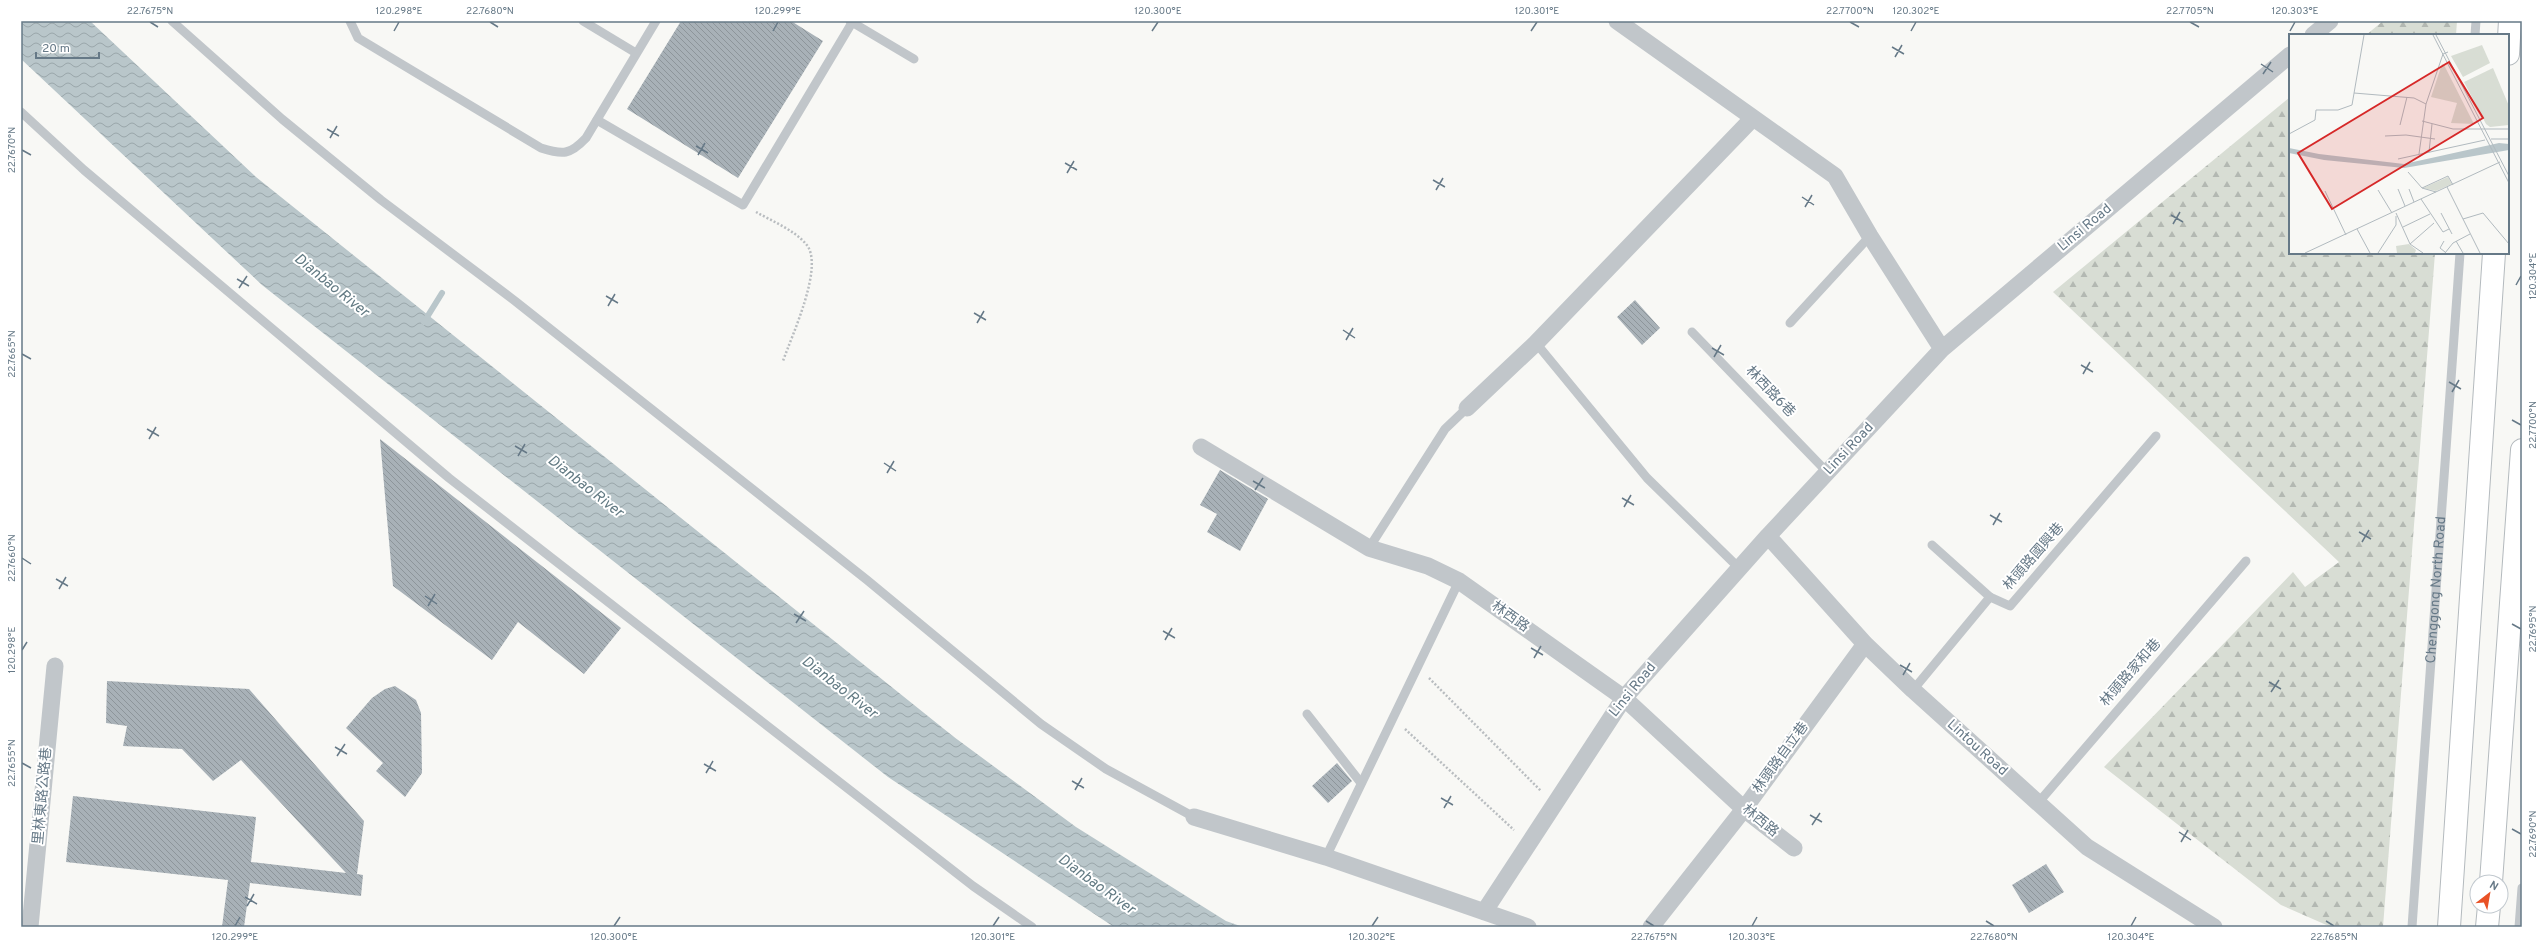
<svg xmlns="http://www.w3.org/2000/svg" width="2543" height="948" viewBox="0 0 2543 948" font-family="Overpass,'Noto Sans TC',sans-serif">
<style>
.forest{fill:url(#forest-firs)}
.water{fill:url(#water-waves)}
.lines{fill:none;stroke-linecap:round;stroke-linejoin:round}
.stream{stroke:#b9c6ca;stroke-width:6}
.building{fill:url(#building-back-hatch)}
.primary-casing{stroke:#b4babe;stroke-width:24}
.path{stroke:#b9bdc0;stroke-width:2.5;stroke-dasharray:2 2;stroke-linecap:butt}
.lane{stroke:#c1c6ca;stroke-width:9}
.street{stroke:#c1c6ca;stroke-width:17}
.primary{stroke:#fff;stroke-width:22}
.ticks{fill:none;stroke:#667987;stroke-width:1.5}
.labels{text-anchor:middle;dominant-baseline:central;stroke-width:4;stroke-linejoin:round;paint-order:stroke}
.street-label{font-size:14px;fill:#667987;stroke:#fff}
.water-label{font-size:15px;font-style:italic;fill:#627a83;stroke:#fff}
.inset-road{fill:none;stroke:#b1babf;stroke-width:1}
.view{fill:#d62828;fill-opacity:0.15;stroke:#d62828;stroke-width:2}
.inset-edge{fill:none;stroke:#667987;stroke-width:2}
.neatline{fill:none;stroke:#667987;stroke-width:1.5}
.ticks-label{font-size:10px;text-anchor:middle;fill:#667987}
</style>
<defs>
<pattern id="forest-firs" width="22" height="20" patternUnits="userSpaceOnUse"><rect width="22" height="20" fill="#d8ddd4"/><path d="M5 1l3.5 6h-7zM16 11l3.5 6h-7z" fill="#b3b8b2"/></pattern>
<pattern id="water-waves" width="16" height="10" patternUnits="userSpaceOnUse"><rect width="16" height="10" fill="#b9c6ca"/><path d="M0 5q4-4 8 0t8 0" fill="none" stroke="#9aa6aa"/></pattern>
<pattern id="building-back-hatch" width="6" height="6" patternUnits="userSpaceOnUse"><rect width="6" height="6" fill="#a8b1b7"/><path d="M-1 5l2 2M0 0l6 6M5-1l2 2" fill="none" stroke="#8d959a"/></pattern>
</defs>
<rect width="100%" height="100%" fill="#f8f8f5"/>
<path class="forest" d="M2383,21h74l-1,14h-90z
M2290,97v156h145l-52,674h-52l-50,-22 -177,-138 189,-195 12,15 34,-25 -286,-270z"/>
<path class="water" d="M21,21h69l166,156 698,560 122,90 150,94 17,6h-129l-226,-150 -626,-492 -241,-226z"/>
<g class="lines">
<path class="stream" d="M424,322l18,-29"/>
</g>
<path class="building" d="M681,21h110l32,20 -85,137 -111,-69z
M1635,300l25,28 -18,17 -25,-28z
M380,439l241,189 -37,46 -66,-52 -26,38 -99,-74z
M1220,470l48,29 -28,52 -33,-19 10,-18 -17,-9z
M107,681l142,8 115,132 -7,53 6,1 -2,21 -111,-13 -6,44h-22l6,-47 -162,-18 7,-66 183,21 -5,45 95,11 -105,-113 -28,21 -31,-32 -59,-3 4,-20 -21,-3z
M395,686l21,14 5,13 1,60 -17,24 -29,-26 7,-8 -37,-35 26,-30 13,-9z
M1337,763l15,18 -24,22 -16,-17z
M2046,864l18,28 -35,21 -17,-28z"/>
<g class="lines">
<g class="primary-casing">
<path id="primary" d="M2508,54l2,-33
M2491,882l31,-432
M2449,927l45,-674
M2487,927l2,-21"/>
</g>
<path class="path" d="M756,212c16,9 38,18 50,32 19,21 -14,91 -23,117
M1429,678l112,113
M1405,729l109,101"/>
<g class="lane">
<path d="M172,21l110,98 99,81 134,101 352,279 174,144 65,45 88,48"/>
<path d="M350,21l8,17 183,110c22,7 29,7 45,-10l70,-117"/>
<path d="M583,21l53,32"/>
<path d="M850,21l64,38"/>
<path d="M2475,35l1,-14"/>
<path d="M21,112l63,58 365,308 524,408 59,41"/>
<path d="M597,120l146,85 110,-184"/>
<path d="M1790,323l80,-87"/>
<path d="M1692,332l135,140"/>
<path d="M1536,343l111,135 92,90"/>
<path d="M1932,545l58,52"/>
<path d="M1369,548l76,-119 22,-21"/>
<path d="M1913,690l77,-93 20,9 146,-170"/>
<path d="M1307,714l54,69"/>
<path d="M2038,803l208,-242"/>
<path d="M1326,857l133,-276"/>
<path id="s1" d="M2412,927l48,-674"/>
<path d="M2519,927l3,-39"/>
</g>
<path class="street" d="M1617,21l218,155 35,60 72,113
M2313,35l17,-14
M1467,408l69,-65 217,-225
M1201,447l168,101 59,18 31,15 165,117 120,111 50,39
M1768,536l97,108 48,46 174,157 127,80
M1194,817l132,40 202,70
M1484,912l140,-214 144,-162 174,-187 348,-294
M30,927l25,-261
M1651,927l93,-118 121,-165"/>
<use href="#primary" class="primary"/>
</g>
<path class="ticks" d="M150,22l8,5M490,22l8,5M1850,22l9,5M2190,22l9,5M394,31l5,-9M773,31l5,-9M1152,31l6,-9M1531,31l6,-9M1911,31l5,-9M2290,31l5,-9M1892,47l12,7M1895,57l7,-12M2261,64l12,8M2263,74l8,-12M327,129l12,7M330,138l7,-12M696,146l12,7M22,150l9,5M698,155l7,-12M1065,163l12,7M1067,173l7,-12M1433,180l12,7M1436,190l7,-12M1802,197l12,8M1805,207l7,-12M2171,215l12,7M2173,224l7,-12M237,279l12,7M2516,285l5,-9M239,288l8,-12M606,296l12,7M608,306l7,-12M974,313l12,7M977,323l7,-12M1343,330l12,8M1346,340l7,-12M1712,348l12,7M22,354l9,5M1714,357l7,-12M2081,365l12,7M2083,374l7,-12M2449,382l12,7M2452,392l7,-12M2512,420l9,5M147,429l12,7M149,439l7,-12M515,446l12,7M518,456l7,-12M884,463l12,8M887,473l7,-12M1253,481l12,7M1255,490l8,-12M1622,498l12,7M1624,507l7,-12M1990,515l12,7M1993,525l7,-12M2359,532l12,7M2362,542l7,-12M22,558l9,6M56,579l12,7M59,589l7,-12M425,596l12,8M428,606l7,-12M794,614l12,7M796,623l8,-12M2512,624l9,5M1163,631l12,7M1165,640l7,-12M1531,648l12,7M22,650l5,-8M1534,658l7,-12M1900,665l12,7M1903,675l7,-12M2269,682l12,7M2271,692l8,-12M335,747l12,7M337,756l8,-12M22,763l9,5M704,764l12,7M706,773l7,-12M1072,781l12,7M1075,790l7,-12M1441,798l12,7M1444,808l7,-12M1810,815l12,7M1812,825l8,-12M2512,829l9,5M2179,832l12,8M2181,842l7,-12M245,897l12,7M247,906l7,-12M1646,921l8,5M1986,921l8,5M2326,921l8,5M235,926l5,-9M614,926l6,-9M993,926l6,-9M1372,926l6,-9M1752,926l5,-9M2131,926l5,-9"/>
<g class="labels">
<g class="street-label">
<text transform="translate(2085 228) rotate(-40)">Linsi Road</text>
<text transform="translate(1770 392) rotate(46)">林西路6巷</text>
<text transform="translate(1849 449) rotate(-47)">Linsi Road</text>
<text transform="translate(2034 557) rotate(-49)">林頭路國興巷</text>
<text stroke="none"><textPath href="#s1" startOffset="338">Chenggong North Road</textPath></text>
<text transform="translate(1510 617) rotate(35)">林西路</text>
<text transform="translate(2131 673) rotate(-49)">林頭路家和巷</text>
<text transform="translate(1633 690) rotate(-51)">Linsi Road</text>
<text transform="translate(1977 748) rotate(42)">Lintou Road</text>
<text transform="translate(1781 758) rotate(-54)">林頭路自立巷</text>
<text transform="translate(43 796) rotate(-85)">里林東路公路巷</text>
<text transform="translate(1760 821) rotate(39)">林西路</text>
</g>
<g class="water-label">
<text transform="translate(331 286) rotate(39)">Dianbao River</text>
<text transform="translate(585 487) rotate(38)">Dianbao River</text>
<text transform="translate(839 688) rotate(38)">Dianbao River</text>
<text transform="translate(1096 885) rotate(36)">Dianbao River</text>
</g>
</g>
<g transform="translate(2289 34)">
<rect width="220" height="220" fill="#f8f8f5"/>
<path d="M193,11l8,18 -27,14 -12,-21zM153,30l2,1 30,59 -23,-1 6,-20 -26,-6zM204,34l16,38v19l-19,2 -4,-3 -22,-42z" fill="#d8ddd4"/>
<path d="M159,143l4,7 -16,7 -13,-3zM120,210l7,6 -1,3h-18l-1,-7z" fill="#d8ddd4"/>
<path d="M210,109l10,1v6l-105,18 -80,-8 -35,-7v-5l30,6 85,10z" fill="#b9c6ca"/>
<path class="inset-road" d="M144,1l76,148M147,1l73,141M65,59l60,5 12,6M133,87l31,8h56M111,91l7,-28M0,100l26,-14 1,-10h22l14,-5 12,-70M96,102l21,-1 29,4M202,105h18M140,118l3,-28M130,120l7,-50 17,-50 5,-2M109,125l87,-19M119,138l14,16 14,4M158,153l33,66M133,154l26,-12 5,9M109,155l7,17M120,155l5,13M89,156l14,23M36,157l21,44M132,165l22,33 6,-3M107,179l14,31 13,9M152,179l11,21M174,185l20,-6 26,31M114,193l27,-13M68,195l13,24M155,207l-4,7 5,4M167,207l7,12M121,210l24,-21M16,219l195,-91M89,219l18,-28v-9M156,219l8,-10 17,-9"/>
<path class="view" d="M160,28l34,56 -151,91 -34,-56z"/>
<rect width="220" height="220" class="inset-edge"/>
</g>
<rect width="2543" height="948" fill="none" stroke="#ffffff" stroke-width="44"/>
<g transform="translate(2489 894) rotate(31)"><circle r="19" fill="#ffffff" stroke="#c2c9cf"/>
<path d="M0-3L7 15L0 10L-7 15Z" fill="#e95125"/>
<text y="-6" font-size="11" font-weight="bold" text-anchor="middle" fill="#667987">N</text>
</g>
<path d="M36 52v6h63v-6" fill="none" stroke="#667987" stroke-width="2"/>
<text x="42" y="52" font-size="12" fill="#667987" stroke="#ffffff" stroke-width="3" paint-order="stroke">20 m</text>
<rect x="22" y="22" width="2499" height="904" class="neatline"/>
<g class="ticks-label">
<text x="150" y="14">22.7675°N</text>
<text x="399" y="14">120.298°E</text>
<text x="490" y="14">22.7680°N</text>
<text x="778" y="14">120.299°E</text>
<text x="1158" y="14">120.300°E</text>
<text x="1537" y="14">120.301°E</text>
<text x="1850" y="14">22.7700°N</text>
<text x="1916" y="14">120.302°E</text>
<text x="2190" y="14">22.7705°N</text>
<text x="2295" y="14">120.303°E</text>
<text transform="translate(11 150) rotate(-90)" y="4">22.7670°N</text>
<text transform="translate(2532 276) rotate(-90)" y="4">120.304°E</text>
<text transform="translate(11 354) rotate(-90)" y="4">22.7665°N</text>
<text transform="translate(2532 425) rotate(-90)" y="4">22.7700°N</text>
<text transform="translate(11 558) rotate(-90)" y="4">22.7660°N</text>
<text transform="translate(2532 629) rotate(-90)" y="4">22.7695°N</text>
<text transform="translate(11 650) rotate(-90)" y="4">120.298°E</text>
<text transform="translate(11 763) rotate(-90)" y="4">22.7655°N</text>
<text transform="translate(2532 834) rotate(-90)" y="4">22.7690°N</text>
<text x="235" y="940">120.299°E</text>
<text x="614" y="940">120.300°E</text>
<text x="993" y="940">120.301°E</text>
<text x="1372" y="940">120.302°E</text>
<text x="1654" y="940">22.7675°N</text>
<text x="1752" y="940">120.303°E</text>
<text x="1994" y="940">22.7680°N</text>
<text x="2131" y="940">120.304°E</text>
<text x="2334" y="940">22.7685°N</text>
</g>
</svg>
